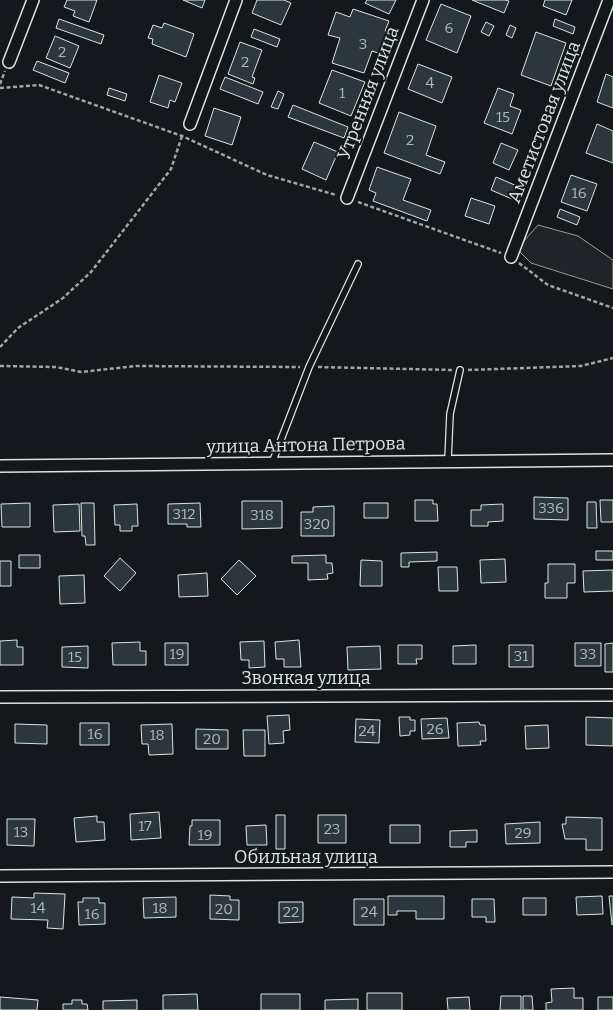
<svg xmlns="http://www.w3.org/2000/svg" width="613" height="1010" viewBox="0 0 613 1010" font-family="Bitter,serif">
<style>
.green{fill:#202428;stroke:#939e99}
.building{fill:#2c363c;stroke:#d8e6dc}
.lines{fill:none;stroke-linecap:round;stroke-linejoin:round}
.service-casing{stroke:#d8e6dc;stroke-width:8}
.minor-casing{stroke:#d8e6dc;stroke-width:14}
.path{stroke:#9da8a2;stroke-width:2.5;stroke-dasharray:4 2.5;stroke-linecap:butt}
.service{stroke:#14181c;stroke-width:5.5}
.minor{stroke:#14181c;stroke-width:11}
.labels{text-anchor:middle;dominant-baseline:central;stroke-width:4;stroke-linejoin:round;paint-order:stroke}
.number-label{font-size:15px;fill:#adbab4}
.street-label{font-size:18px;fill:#d8e6dc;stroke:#14181c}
</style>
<rect width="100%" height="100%" fill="#14181c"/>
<path class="green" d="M538,225l40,11 35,24v29l-82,-26 -14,-14z"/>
<path class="building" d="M67,0h30l-8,22 -16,-6 2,-5 -11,-4z
M183,0h22l-3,8z
M257,0h27l7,3 -10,22 -29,-12z
M367,0h29l-7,14 -24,-11z
M472,0h33l4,1 -5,12z
M545,0h27l-6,15 -23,-9z
M441,4l30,12 -14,37 -31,-13z
M353,9l36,12 -4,10 6,2 -7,22 -12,-4 -8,22 -32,-10 8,-25 -12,-3 8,-23 14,5z
M59,19l45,16 -3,9 -45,-16z
M555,19l20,8 -2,7 -20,-8z
M486,22l8,4 -5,10 -8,-4z
M164,23l30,11 -8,23 -34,-13 1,-5 -5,-1 5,-13 9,3z
M510,25l6,3 -4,10 -6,-3z
M254,29l26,10 -3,8 -26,-10z
M536,32l30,11 -15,43 -30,-11z
M55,36l24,10 -9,22 -24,-10z
M240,42l22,8 -10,27 3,1 -2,6 -25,-10z
M37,61l32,12 -4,10 -32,-13z
M418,64l34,13 -10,26 -34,-14z
M332,70l33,12 -14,34 -32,-13z
M606,74l7,3v31l-16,-6z
M159,75l23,8 -7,19 -5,-2 -2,8 -18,-6z
M225,77l38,15 -5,12 -38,-15z
M109,88l18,6 -2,7 -18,-6z
M498,88l16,6 -4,12 11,4 -9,24 -28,-11z
M278,91l6,3 -6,15 -7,-2z
M293,105l55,22 -4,11 -56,-21z
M214,108l27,9 -9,28 -27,-9z
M399,112l37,14 -10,29 19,7 -5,12 -56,-21z
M597,124l16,7v32l-27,-10z
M314,142l24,10 -12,28 -24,-11z
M501,143l17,7 -9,20 -16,-7z
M377,167l34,12 -8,21 28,10 -4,11 -54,-20 3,-8 -7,-3z
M571,175l26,9 -10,27 -26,-9z
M496,177l21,9 -5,13 -21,-9z
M471,198l24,8 -6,18 -24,-8z
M560,209l20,8 -3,8 -20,-8z
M534,497l34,1v22l-34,-1z
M415,500h18v4h4l1,17h-23z
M600,500h13v22h-12z
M242,501h40v27l-40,1z
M587,502h9l1,26h-10z
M30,503v24h-28l-1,-23z
M81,503h13l1,42h-9l-1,-9h-3z
M200,503l1,24h-14v-3h-19v-20z
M364,503h24v15h-24z
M79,504l1,27 -26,1 -1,-27z
M137,504l1,22h-6v5h-12v-6h-5l-1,-20z
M503,504v17l-15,1v4h-17v-16h10v-5z
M334,506v30h-33v-24h12v-5z
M596,551h17v9h-17z
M437,552v9l-28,1v5h-8v-14z
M19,555h21v13h-21z
M326,555v8h6l1,10 -6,1 1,5 -20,1v-17h-16v-7z
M120,558l16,15 -16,18 -16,-15z
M505,559l1,23 -25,1 -1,-23z
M239,560l17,16 -19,19 -16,-16z
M361,560l21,1v25h-22z
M0,561h11v25h-11z
M548,564h27v19h-8v15h-22v-15h3z
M438,567h19l1,24h-19z
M613,570v21l-29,1 -1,-21z
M207,573l1,23 -29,1 -1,-22z
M84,575l1,28 -25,1 -1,-28z
M17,640v7h6v18h-23v-24z
M299,640l2,27h-17v-8h-8l-1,-17z
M264,641l1,26 -16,1v-8h-8l-1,-18z
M140,642v9h6v14h-33l-1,-22z
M165,643h23v22h-23z
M575,643h26v23h-26z
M613,643v29h-8v-28z
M398,645h24v14h-6l1,5h-19z
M476,645v19h-23v-18z
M509,645h24v22h-24z
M88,646v22l-26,-1v-20z
M380,646l1,23 -33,1 -1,-23z
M289,715l1,15 -7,1 1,12 -15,1 -2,-28z
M399,717h11v3h5v11h-5v4l-10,1z
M586,717l27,1v28l-27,-1z
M447,718l2,20 -27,1 -1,-20z
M356,719l24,1 -1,23 -24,-1z
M479,722l1,3h5l1,16h-6l1,4 -23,1 -1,-23z
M80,723h29v22h-29z
M15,724l32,1v19l-32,-1z
M172,724l1,30 -24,1 -1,-11h-6l-1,-19z
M548,725l1,23 -23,1 -1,-23z
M196,729l32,1v19h-32z
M243,730h22v26h-21z
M159,812l2,26 -30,2 -1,-26z
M276,815h9v34h-9z
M318,815h28v28h-28z
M97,816v6h7l1,18 -29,2 -2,-24z
M566,817l36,1v32h-16v-11h-21l-3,-15h4z
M7,819h28l-1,27 -27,-1z
M192,820h28v25h-31l1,-19h2z
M540,822v21l-34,1 -1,-20z
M266,825l1,20h-20l-1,-19z
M390,825h30v18h-30z
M477,830v12h-11v5h-16v-16z
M34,893l31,1 -2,35 -16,-1 1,-8 -37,-1 1,-22 22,1z
M210,895l20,1v4h9v20l-29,-1z
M388,896h56v23h-28v-8h-19v4h-9z
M602,896l1,18 -26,1 -1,-18z
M609,896h4v28l-1,1z
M176,897v20l-32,1 -1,-20z
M83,898h16v5h6v21l-26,1 -1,-23h5z
M523,898h23v17h-23z
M354,899h30v26h-30z
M472,899h22l1,23h-9v-5h-14z
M279,902h24v20l-24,1z
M574,988v10h9v12h-37v-7l6,-1 -1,-13z
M367,993h35v17h-35z
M197,994l1,16h-35v-15z
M261,994h39v16h-39z
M501,996h20v14h-21z
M523,996h9l1,14h-10z
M0,997l38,3 -1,10h-37z
M469,997l1,13h-22l-1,-12z
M598,997h15v13h-15z
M358,999v11h-33v-10z
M72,1000h10v4h5l1,6h-25v-6h9z
M137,1000v10h-34v-9z"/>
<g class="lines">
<g class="service-casing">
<path id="service" d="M448,460l2,-46 10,-44
M272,463l37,-96 49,-103"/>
</g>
<g class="minor-casing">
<path id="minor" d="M9,62l24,-62
M190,124l46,-124
M347,198l76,-198
M511,257l98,-257
M0,466l613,-6
M0,697l613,-2
M0,876l613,-4"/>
</g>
<path class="path" d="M0,84l5,-13
M0,88l39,-3 143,51 85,39 69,20
M358,202l143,51
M519,263l29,22 65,23
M0,347l18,-19 45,-30 28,-26 80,-103 11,-33
M0,366l56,1 25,5 55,-6 164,1
M318,367l135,3
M468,370l113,-4 32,-8"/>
<use href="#service" class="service"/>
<use href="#minor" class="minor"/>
</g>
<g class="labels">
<g class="number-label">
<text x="449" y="28">6</text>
<text x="363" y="44">3</text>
<text x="62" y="52">2</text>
<text x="245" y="62">2</text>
<text x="430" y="83">4</text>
<text x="342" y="93">1</text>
<text x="503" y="117">15</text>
<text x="410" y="140">2</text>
<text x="579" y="193">16</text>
<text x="551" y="508">336</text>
<text x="184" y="514">312</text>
<text x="262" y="515">318</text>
<text x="317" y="524">320</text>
<text x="177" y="654">19</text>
<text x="588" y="654">33</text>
<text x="521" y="656">31</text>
<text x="75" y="657">15</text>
<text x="435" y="729">26</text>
<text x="367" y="731">24</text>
<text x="95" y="734">16</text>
<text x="157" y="735">18</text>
<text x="212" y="739">20</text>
<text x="145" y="826">17</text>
<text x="332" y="829">23</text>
<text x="21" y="832">13</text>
<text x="523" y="833">29</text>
<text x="205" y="835">19</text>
<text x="38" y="908">14</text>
<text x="160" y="908">18</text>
<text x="224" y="909">20</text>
<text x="291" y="912">22</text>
<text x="369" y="912">24</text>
<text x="92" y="914">16</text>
</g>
<g class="street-label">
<text transform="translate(368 93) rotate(-69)">Утренняя улица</text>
<text transform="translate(544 122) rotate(-69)">Аметистовая улица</text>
<text transform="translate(306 445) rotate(-1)">улица Антона Петрова</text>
<text x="306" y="678">Звонкая улица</text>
<text x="306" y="857">Обильная улица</text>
</g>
</g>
</svg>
